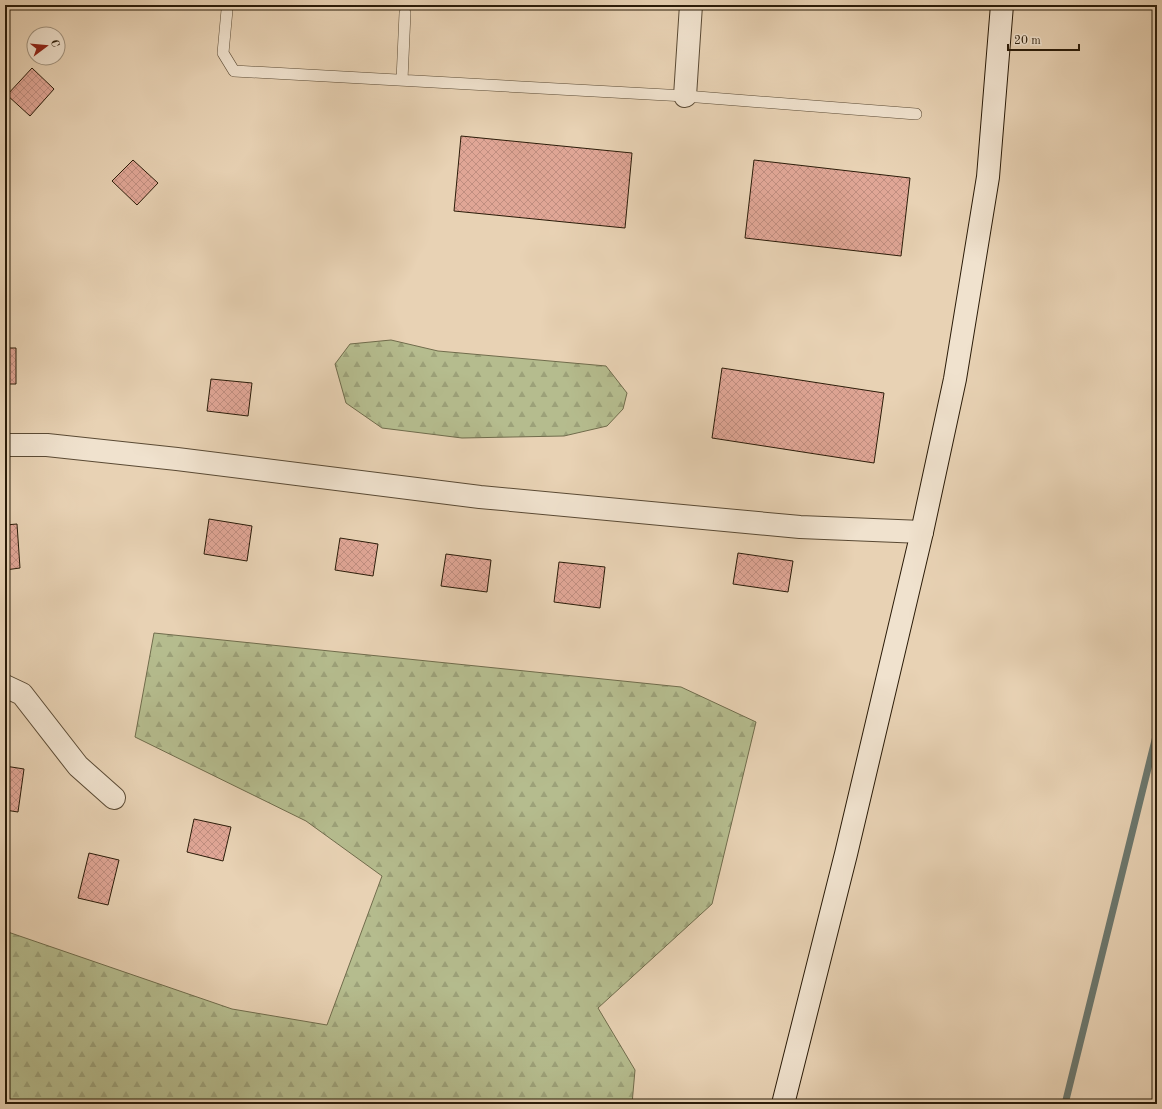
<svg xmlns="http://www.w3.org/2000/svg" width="1162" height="1109" viewBox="0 0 1162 1109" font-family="'Old Standard TT',serif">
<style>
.forest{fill:url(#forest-firs);stroke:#706c4c}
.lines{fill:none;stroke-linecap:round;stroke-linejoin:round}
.stream{stroke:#6c786f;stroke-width:7}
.building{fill:url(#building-cross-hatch);stroke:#2b1c09}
.lane-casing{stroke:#5a4a34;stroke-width:12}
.street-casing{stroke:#5a4a34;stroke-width:24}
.secondary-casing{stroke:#2b1c09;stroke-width:24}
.lane{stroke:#f0e2ce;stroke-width:11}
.street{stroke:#f0e2ce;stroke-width:22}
.secondary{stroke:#f0e2ce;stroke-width:22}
</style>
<defs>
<pattern id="forest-firs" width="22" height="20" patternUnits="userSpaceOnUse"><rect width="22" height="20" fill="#b5bc8e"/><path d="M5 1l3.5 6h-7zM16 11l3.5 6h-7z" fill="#9ca179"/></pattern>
<pattern id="building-cross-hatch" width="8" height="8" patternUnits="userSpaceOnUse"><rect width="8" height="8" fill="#e0a696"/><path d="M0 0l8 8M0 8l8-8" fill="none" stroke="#c08e80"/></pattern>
</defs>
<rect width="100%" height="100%" fill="#e8d2b4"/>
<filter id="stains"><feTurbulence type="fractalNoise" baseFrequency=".005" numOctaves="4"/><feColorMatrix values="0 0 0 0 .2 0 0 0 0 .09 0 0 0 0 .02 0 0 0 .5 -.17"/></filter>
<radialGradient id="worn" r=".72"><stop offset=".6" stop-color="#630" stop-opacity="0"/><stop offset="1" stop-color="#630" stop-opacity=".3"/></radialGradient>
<path class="forest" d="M391,340l47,11 168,15 21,27 -4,16 -16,17 -43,10 -102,2 -80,-10 -36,-25 -11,-39 15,-20z
M154,633l527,54 75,35 -44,182 -114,104 37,62 -3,34h-627v-173l227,78 95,16 55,-149 -76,-55 -171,-84z"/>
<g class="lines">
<path class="stream" d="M1065,1104l92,-372"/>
</g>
<path class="building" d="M32,68l22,21 -24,27 -23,-21z
M461,136l171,17 -7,75 -171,-17z
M133,160l25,23 -21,22 -25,-24z
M754,160l156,18 -9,78 -156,-18z
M5,348h11v36h-11z
M722,368l162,25 -10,70 -162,-25z
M211,379l41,4 -4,33 -41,-5z
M209,519l43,7 -5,35 -43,-7z
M17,524l3,44 -15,2v-45z
M340,538l38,6 -5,32 -38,-6z
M738,553l55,8 -5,31 -55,-8z
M446,554l45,6 -4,32 -46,-6z
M559,562l46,5 -5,41 -46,-6z
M5,766l19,3 -6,43 -13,-2z
M194,819l37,8 -8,34 -36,-9z
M89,853l30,7 -11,45 -30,-7z"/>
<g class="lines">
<g class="lane-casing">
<path id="lane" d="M227,10l-4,43 11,18 451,25 231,18
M402,80l3,-67"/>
</g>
<g class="street-casing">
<path id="street" d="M685,96l6,-91
M5,445h42l130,14 303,38 320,30 122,5
M5,686l17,8 56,72 36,32"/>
</g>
<g class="secondary-casing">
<path id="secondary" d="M783,1104l63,-250 76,-322 33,-153 33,-202 14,-172"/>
</g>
<use href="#lane" class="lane"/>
<use href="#street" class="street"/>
<use href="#secondary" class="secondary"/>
</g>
<rect width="1162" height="1109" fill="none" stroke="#e8d2b4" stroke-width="20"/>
<rect x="6" y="6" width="1150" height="1097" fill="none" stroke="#2b1c09" stroke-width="2"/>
<rect x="10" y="10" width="1142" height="1089" fill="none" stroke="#2b1c09"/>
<g transform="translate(46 46) rotate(74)"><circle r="19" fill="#f0e2ce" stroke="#a1937f"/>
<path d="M0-3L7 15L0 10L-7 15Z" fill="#8f2418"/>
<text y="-6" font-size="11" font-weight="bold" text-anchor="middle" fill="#2b1c09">С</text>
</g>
<path d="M1008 44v6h71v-6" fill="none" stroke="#2b1c09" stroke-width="2"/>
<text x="1014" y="44" font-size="12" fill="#2b1c09" stroke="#f0e2ce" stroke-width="3" paint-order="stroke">20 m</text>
<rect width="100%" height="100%" filter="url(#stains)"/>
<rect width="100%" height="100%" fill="url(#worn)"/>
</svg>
